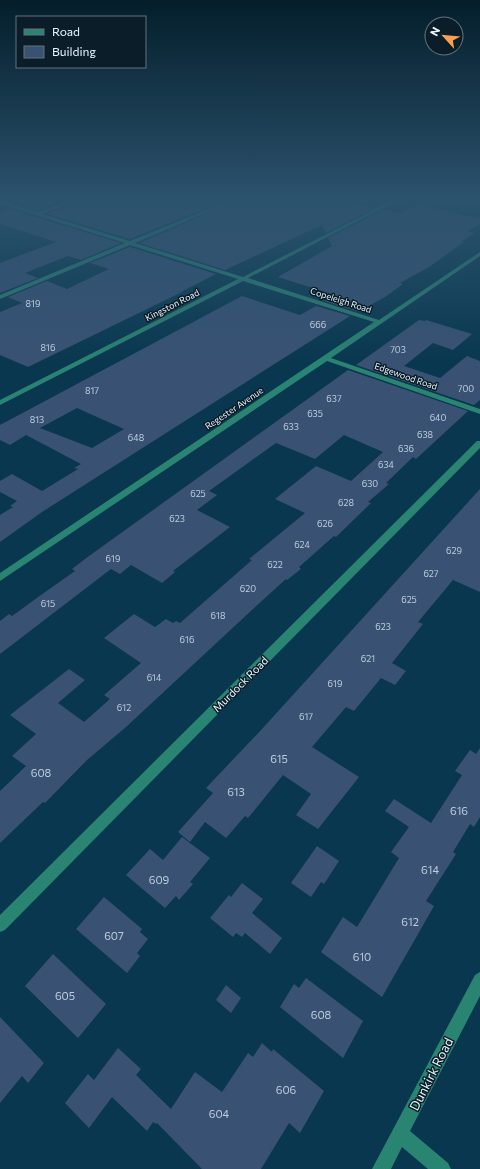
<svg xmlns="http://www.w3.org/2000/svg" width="480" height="1169" viewBox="0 0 480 1169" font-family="Commissioner,sans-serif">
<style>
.building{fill:#395274;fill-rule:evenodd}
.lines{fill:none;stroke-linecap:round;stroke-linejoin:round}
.minor{fill:#2a8472;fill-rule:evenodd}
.labels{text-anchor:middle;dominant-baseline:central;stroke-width:3;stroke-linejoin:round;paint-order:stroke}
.far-street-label{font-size:9px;fill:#e8f5ff;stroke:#0b1d28}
.number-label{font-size:9px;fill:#bcccdc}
.street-label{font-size:11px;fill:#e8f5ff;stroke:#0b1d28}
.near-number-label{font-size:11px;fill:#bcccdc}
.near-street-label{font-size:13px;fill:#e8f5ff;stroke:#0b1d28}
</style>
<rect width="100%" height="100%" fill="#08374f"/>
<path class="building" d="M32,201h31l-26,9 -17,-5z
M76,201h148l-94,38 -83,-25z
M235,201h109l30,7 -48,25 -4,-8 -97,45 -86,-27z
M418,204l62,15v5l-13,7 8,2 -14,9h3l-35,25 -29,16 3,1 -18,13 -18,10 -10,4 -33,-10 11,-6 -57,-18 54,-31 -4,-8 55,-28 17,3z
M10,209l111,34 -40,17 -13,-4 -43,17 13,5 -38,15v-30l56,-21 -56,-18v-12z
M130,247l86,27 -35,18h1l-154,75 -28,-12v-43l22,-9 -14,-6 39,-16 20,8 42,-20 -19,-6z
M242,296l58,19 16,-9 34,10 -308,196 -42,30v-27l13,-8 -3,-1 7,-5 -17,-9v-11l12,-7 30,17 36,-22 -4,-1 7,-4 -55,-29 -16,10 -10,-5v-15zM77,408l47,21 -32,19 -52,-20z
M419,320l6,1 1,-1 46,14 -19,16 -20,-7 -29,23 36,12 27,-22 13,5v39l-6,5 -118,-40z
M348,370l120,41 -52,48 -3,-2 -27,26 3,1 -21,18 3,1 -35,34 -2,-1 -35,31 2,2 -14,11 -1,-1 -33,30 -127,118 -39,33 -42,43 -2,-1 -43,41v-52l26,-25 -14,-10 24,-22 -26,-19 59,-46 16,11 -27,23 26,19 26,-23 -6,-4 37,-32 -37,-25 30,-24 21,13 11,-8 7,4 3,-2 4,2 72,-63 -3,-1 56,-46 -30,-14 41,-33 35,15 32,-29 -39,-17 -29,24 -39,-16 -67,48 8,4 -20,15 33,17 -57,44 2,1 -13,11 -31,-18 -11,9 -9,-5 -111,85v-33l9,-7 3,2 29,-21 34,-24 -3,-2 17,-13z
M480,489v103l-27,-12 -35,42 5,2 -31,39 14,8 -11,14 -14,-7 -27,33 -8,-4 -34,40 47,30 -41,52 -22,-14 15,-21 -28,-19 -35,43 -3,-2 -19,22 -21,-16 -15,20 -12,-10 35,-39 -7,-5 56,-59z
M480,748v69l-6,10 -4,-3 -17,28 3,2 -30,47 8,5 -52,91 -61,-45 22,-35 14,10 42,-69 -8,-6 18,-25 -24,-16 9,-12 37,24 31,-48 -7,-4 15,-21 6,4z
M182,837l28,21 -20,24 3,2 -14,16 -3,-4 -11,12 -39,-33 24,-26 13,11z
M317,846l22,15 -15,23 -3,-2 -10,15 -20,-14z
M242,883l21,16 -11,14 30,25 -12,16 -25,-21 -3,4 -6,-4 -3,4 -23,-19 19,-23 2,2z
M104,897l38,32 -2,3 8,7 -11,14 3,3 -13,17 -51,-44z
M53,954l53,50 -28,34 -53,-52z
M306,978l57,43 -20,37 -63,-51 14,-23 5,4z
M226,985l15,13 -10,15 -15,-13z
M0,1017l44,46 -16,20 -6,-7 -22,27z
M262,1043l10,9 1,-3 51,42 -24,42 -11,-10 -28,46h-59l-45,-46 -1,1 -3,-2 -6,9 -35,-34 -23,31 -24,-25 23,-29 6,6 24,-32 23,21 -5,6 35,34 24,-37 27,20 26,-39 5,4z"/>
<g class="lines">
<path class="minor" d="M0,201l37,11 31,-11h7l-33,13 88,27 98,-40h6l-99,42 108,34 148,-76h6l-149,77 131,42 101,-68v4l-149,102 149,51v5l-153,-53 -327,220v-8l374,-251 -131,-41 -243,124v-5l238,-121 -108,-34 -130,54v-4l125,-52 -125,-39z
M477,441h3v7l-475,482 -5,2v-17z
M480,972v24l-70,135 38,32 3,6h-23l-26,-22 -11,22h-19l103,-194z"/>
</g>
<linearGradient id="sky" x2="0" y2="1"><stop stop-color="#041e2b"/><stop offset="0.55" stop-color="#2c536e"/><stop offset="1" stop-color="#2c536e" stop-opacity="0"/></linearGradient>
<rect width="480" height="365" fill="url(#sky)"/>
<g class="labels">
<g class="far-street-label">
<text transform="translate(341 300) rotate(18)">Copeleigh Road</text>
<text transform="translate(172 305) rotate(-27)">Kingston Road</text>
<text transform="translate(406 376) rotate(19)">Edgewood Road</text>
<text transform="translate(234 408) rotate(-34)">Regester Avenue</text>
</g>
<g class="number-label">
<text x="33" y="303">819</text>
<text x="318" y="324">666</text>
<text x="48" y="347">816</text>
<text x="398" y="349">703</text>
<text x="466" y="388">700</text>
<text x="92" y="390">817</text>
<text x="334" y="398">637</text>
<text x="315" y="413">635</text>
<text x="438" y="417">640</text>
<text x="37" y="419">813</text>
<text x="291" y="426">633</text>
<text x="425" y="434">638</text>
<text x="136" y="437">648</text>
<text x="406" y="448">636</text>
<text x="386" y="464">634</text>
<text x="370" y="483">630</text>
<text x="198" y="493">625</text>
<text x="346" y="502">628</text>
<text x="177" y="518">623</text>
<text x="325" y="523">626</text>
<text x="302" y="544">624</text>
<text x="454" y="550">629</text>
<text x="113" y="558">619</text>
<text x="275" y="564">622</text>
<text x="431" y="573">627</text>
<text x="248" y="588">620</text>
<text x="409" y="599">625</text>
<text x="48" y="603">615</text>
<text x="218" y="615">618</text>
<text x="383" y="626">623</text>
<text x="187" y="639">616</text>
<text x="368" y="658">621</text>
<text x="154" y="677">614</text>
<text x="335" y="683">619</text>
<text x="124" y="707">612</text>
<text x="306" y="716">617</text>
</g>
<g class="street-label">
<text transform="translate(240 684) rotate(-45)">Murdock Road</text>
</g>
<g class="near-number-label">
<text x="279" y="758">615</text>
<text x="41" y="772">608</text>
<text x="236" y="791">613</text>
<text x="459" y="810">616</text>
<text x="430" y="869">614</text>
<text x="159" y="879">609</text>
<text x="410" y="921">612</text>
<text x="114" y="935">607</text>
<text x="362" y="956">610</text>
<text x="65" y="995">605</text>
<text x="321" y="1014">608</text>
<text x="286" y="1089">606</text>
<text x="219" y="1113">604</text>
</g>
<g class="near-street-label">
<text transform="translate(431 1074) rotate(-63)">Dunkirk Road</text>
</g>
</g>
<rect x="16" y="16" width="130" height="52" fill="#0b1d28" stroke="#63737e"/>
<rect x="24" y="29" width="20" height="6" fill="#2a8472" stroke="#63737e"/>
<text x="52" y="36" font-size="12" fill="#e8f5ff">Road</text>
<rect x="24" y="46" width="20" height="12" fill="#395274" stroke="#63737e"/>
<text x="52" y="56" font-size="12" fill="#e8f5ff">Building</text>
<g transform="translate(444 36) rotate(297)"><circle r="19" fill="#0b1d28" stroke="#63737e"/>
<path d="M0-3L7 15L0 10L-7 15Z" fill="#fc9e52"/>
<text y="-6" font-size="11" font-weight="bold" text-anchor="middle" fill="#e8f5ff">N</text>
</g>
</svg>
